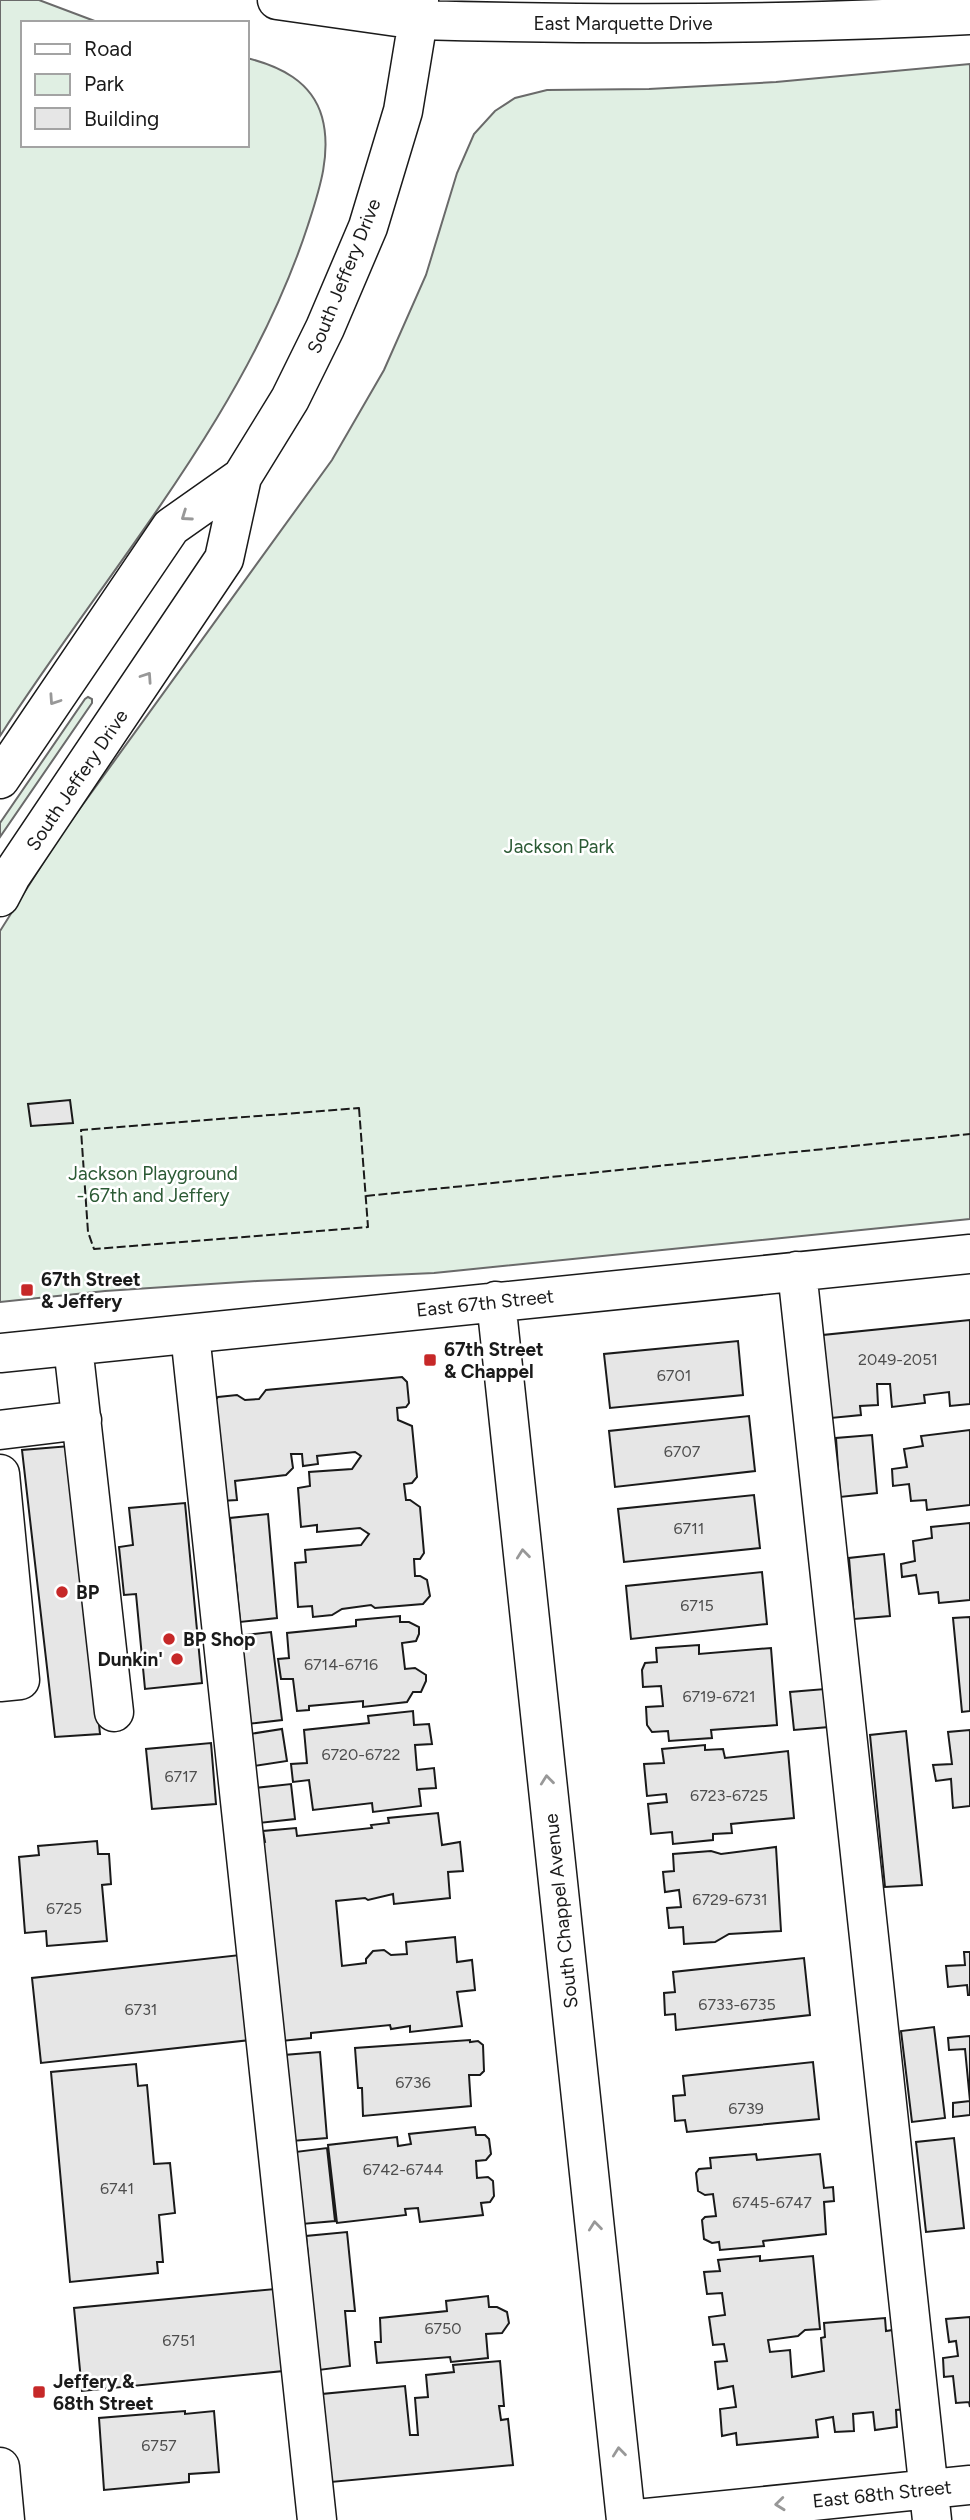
<svg xmlns="http://www.w3.org/2000/svg" width="970" height="2520" viewBox="0 0 970 2520" font-family="Figtree,sans-serif">
<style>
.green{fill:#e0efe3;stroke:#6a6a6a;stroke-width:2}
.building{fill:#e6e6e6;stroke:#1a1a1a;stroke-width:2}
.lines{fill:none;stroke-linecap:round;stroke-linejoin:round}
.minor-casing{stroke:#1a1a1a;stroke-width:41}
.major-casing{stroke:#1a1a1a;stroke-width:41}
.minor{stroke:#fff;stroke-width:38}
.major{stroke:#fff;stroke-width:38}
.fence{stroke:#1a1a1a;stroke-width:2;stroke-dasharray:9 3.5;stroke-linecap:butt}
.oneway{stroke:#989898}
.poi-dot{fill:#c62828;stroke:#fff;stroke-width:2.5}
.labels{text-anchor:middle;dominant-baseline:central;stroke-width:5;stroke-linejoin:round;paint-order:stroke}
.number-label{font-size:16px;fill:#4d4d4d}
.street-label{font-size:19px;fill:#1a1a1a;stroke:#fff}
.park-label{font-size:19px;fill:#2b5a34;stroke:#fff}
.poi-label{font-size:19px;font-weight:bold;fill:#1a1a1a;stroke:#fff;text-anchor:start}
</style>
<rect width="100%" height="100%" fill="#fff"/>
<path class="green" d="M0,0h39l61,23h-77v122h224v-87c32,8 65,23 75,59 10,36 -3,74 -14,108 -62,191 -201,345 -308,511z
M970,64v1155l-536,54 -177,8 -152,10 -105,11v-371l60,-95 272,-376 52,-90 42,-95 31,-102 17,-39 21,-23 20,-13 32,-8 102,-1 127,-7z
M88,697l4,2v4l-92,134v-14l85,-124z"/>
<path class="building" d="M70,1100l3,23 -42,3 -3,-22z
M970,1320v84l-20,2 -1,-14 -25,3 1,8 -33,4 -2,-23h-13l1,21 -18,1 1,9 -30,3 -8,-83z
M738,1341l5,54 -133,13 -6,-54z
M402,1377l5,5 2,21 -3,4 -9,1 1,12 14,6 5,51 -5,6 -8,1 2,16h4l10,7 4,46 -4,6h-6l1,17h5l7,4 3,16 -7,8 -48,4 -4,-3 -29,4 -10,6 -19,2 -1,-11 -14,1 -3,-44 11,-1 -1,-12 56,-5 8,-11 -9,-6 -43,4v-7l-16,2 -3,-39 12,-2 -1,-14 43,-3 9,-13 -6,-4 -38,4 1,8 -15,2 -1,-12h-11l2,14 -7,7 -51,6 2,19 -17,1 -9,-95 7,-9 19,-2 8,5 14,-1 7,-9z
M749,1416l6,55 -140,16 -6,-56z
M970,1430v75l-43,5 -1,-10 -15,1 -2,-17 -16,2 -1,-17 15,-2 -3,-18 19,-3 -2,-10z
M872,1435l5,58 -37,4 -4,-59z
M70,1446l30,288 -45,3 -33,-287z
M754,1495l6,53 -136,14 -6,-53z
M185,1503l17,180 -57,6 -9,-95 -12,1 -5,-48 14,-2 -4,-37z
M268,1514l9,104 -37,4 -10,-104z
M970,1523v77l-31,3 -1,-11 -19,2 -3,-19 -14,2 -1,-13 14,-3 -2,-20 19,-3 -1,-11z
M884,1554l6,62 -36,3 -5,-61z
M762,1572l5,52 -136,15 -5,-53z
M400,1616v6h9l10,5v7l-3,7 -14,2 3,26 10,-1 11,7v6l-5,11h-8l-6,10 -44,5v-6l-54,5v4l-12,1 -4,-32h-12l-3,-20 11,-1 -2,-25 69,-7v-6z
M970,1617v94l-8,1 -9,-94z
M271,1632l11,88 -35,4 -11,-88z
M699,1645v9l72,-6 6,77 -66,5 1,8 -43,3 -1,-10 -16,1 -5,-7 -1,-18 17,-1 -2,-20 -18,1 -1,-17 3,-7 12,-1 -1,-14z
M825,1689l4,38 -35,3 -4,-38z
M413,1711l1,14 15,-1 3,20 -17,1 2,25 17,-2 2,20 -17,1 2,17 -48,6 -1,-9 -59,7 -4,-30 -16,2 -2,-18 16,-1 -3,-33 65,-7 -1,-7z
M282,1729l5,32 -33,5 -4,-32z
M970,1730v76l-17,2 -2,-29 -15,2 -3,-16 19,-1 -4,-32z
M906,1731l16,154 -37,2 -15,-152z
M211,1743l5,61 -64,5 -6,-60z
M705,1745v5l18,-1 2,9 63,-7 6,67 -63,6 1,9 -19,1v6l-40,4 -1,-12 -21,2 -3,-30 19,-2 -1,-8 -19,2 -3,-32 20,-1 -2,-14z
M291,1784l4,35 -36,4 -4,-35z
M438,1813l4,32 18,-3 3,29 -15,1 2,26 -56,6 -1,-10 -25,6 -3,-2 -29,3 6,65 24,-3v-4l7,-8 11,-1 7,5 16,-1 -1,-12 49,-5 2,25 15,-2 3,30 -18,2 5,34 -52,6v-6l-19,3 -1,-4 -79,8v5l-30,3 -23,-198 7,-1 -2,-11 33,-3 1,8 75,-8 -1,-3 18,-2 -1,-5z
M97,1841l1,13h11l2,30 -9,1 5,56 -60,5 -1,-15 -21,2 -6,-76 20,-2 -1,-9z
M776,1847l5,84 -52,3 -14,8 -31,2 -1,-17 -14,1 -2,-20 14,-1 -2,-17 -14,2 -2,-20 11,-1 -1,-17 38,-3 10,3z
M964,1952h6v43h-2l-1,-10 -19,2 -2,-21 19,-1z
M240,1955l10,85 -209,23 -9,-85z
M804,1958l6,57 -134,15 -1,-16 -10,1 -1,-22 11,-1 -2,-20z
M934,2027l11,91 -33,4 -11,-91z
M970,2036v79l-17,2v-14l17,-2 -5,-52 -16,1 -1,-12z
M470,2040v2l8,-1 5,4 1,26 -4,4h-11l2,31 -108,10 -1,-28h-4l-3,-40z
M320,2052l7,86 -35,3 -8,-86z
M813,2062l6,57 -132,13 -2,-12 -10,1 -2,-25 12,-1 -2,-19z
M136,2064l2,22 9,-1 7,79 16,-1 5,50 -16,2 4,47h-6l1,11 -88,9 -19,-210z
M475,2127l1,8h9l4,4 2,15 -5,6 -10,1 1,17 11,-1 5,4 1,15 -4,6 -9,1 2,12 -63,7 -2,-14 -13,1 1,6 -69,8 -9,-78 69,-8 1,9 13,-2 -2,-10z
M954,2138l10,90 -38,4 -10,-90z
M327,2148l8,73 -33,3 -7,-72z
M756,2154l1,6 63,-6 4,34 9,-1 1,14 -10,1 2,32 -63,7 1,5 -44,4 -1,-8 -7,1 -8,-4 -2,-19 3,-3 11,-1 -3,-22 -8,1 -7,-4 -2,-18 3,-4 12,-1 -1,-10z
M347,2232l8,79h-10l5,55 -31,4 -13,-134z
M760,2256v5l53,-5 7,73 -15,1 -7,6 -30,4 2,12 20,-2 2,27 32,-6 -3,-33 4,-1 -1,-14 61,-5 1,13 13,-2 8,80 -11,1 1,17 -22,3 -2,-18 -20,2 1,17 -19,1 -2,-15 -17,3 2,17 -81,8 -1,-12 -14,3 -2,-27 16,-2 -3,-21 -15,3 -3,-27 12,-1 -3,-17 -11,1 -4,-28 16,-2 -3,-22 -15,1 -3,-22 16,-1 -2,-11z
M275,2289l8,82 -201,20 -8,-83z
M488,2296l1,11h8l10,5 2,11 -7,10 -16,1 2,24 -37,4 -1,-5 -73,6 -2,-21h6l-1,-24 67,-7 -1,-10z
M970,2317v90l-1,-5 -13,1 -3,-27 -9,1 -1,-19 15,-2 -2,-15 -7,1 -3,-23z
M500,2361l4,45h-5l2,14 7,-1 5,46 -182,17 -9,-88 83,-8 5,49h8l-3,-37 13,-1 -2,-22 28,-3 -1,-7z
M185,2411v3l29,-3 5,61 -30,2v8l-85,8 -5,-72z"/>
<g class="lines">
<g class="minor-casing">
<path id="minor" d="M0,779l171,-252 71,-50
M0,897l11,-21 213,-317 18,-82 48,-78 35,-71 43,-101 35,-116 15,-91 -141,-20
M797,1271l135,1249
M496,1301l130,1219
M190,1334l127,1186
M73,1346l41,366
M0,1353l970,-99
M0,1430l82,-10
M0,1474l20,206 -20,2
M0,2467l5,53
M627,2520l343,-35"/>
</g>
<g class="major-casing">
<path id="major" d="M419,0l-1,20c184,5 368,5 552,-5"/>
</g>
<use href="#minor" class="minor"/>
<use href="#major" class="major"/>
<path class="fence" d="M359,1108l9,119 -274,22 -6,-17 -7,-102z
M366,1196l604,-62"/>
</g>
<defs><path id="oneway-chevron" d="M-2-3.5L2.5 0L-2 3.5" fill="none" stroke-width="1.6" stroke-linecap="round" stroke-linejoin="round" transform="scale(1.75)"/></defs>
<g class="oneway">
<use href="#oneway-chevron" transform="translate(186 516) rotate(145)"/>
<use href="#oneway-chevron" transform="translate(147 677) rotate(-56)"/>
<use href="#oneway-chevron" transform="translate(54 700) rotate(124)"/>
<use href="#oneway-chevron" transform="translate(523 1554) rotate(-96)"/>
<use href="#oneway-chevron" transform="translate(547 1780) rotate(-96)"/>
<use href="#oneway-chevron" transform="translate(595 2226) rotate(-96)"/>
<use href="#oneway-chevron" transform="translate(619 2452) rotate(-96)"/>
<use href="#oneway-chevron" transform="translate(780 2504) rotate(174)"/>
</g>
<g class="poi-dot">
<rect x="20" y="1283" width="14" height="14" rx="3.5"/>
<rect x="423" y="1353" width="14" height="14" rx="3.5"/>
<circle cx="62" cy="1592" r="7"/>
<circle cx="169" cy="1639" r="7"/>
<circle cx="177" cy="1659" r="7"/>
<rect x="32" y="2385" width="14" height="14" rx="3.5"/>
</g>
<g class="labels">
<g class="number-label">
<text x="898" y="1359">2049-2051</text>
<text x="674" y="1375">6701</text>
<text x="682" y="1451">6707</text>
<text x="689" y="1528">6711</text>
<text x="697" y="1605">6715</text>
<text x="341" y="1664">6714-6716</text>
<text x="719" y="1696">6719-6721</text>
<text x="361" y="1754">6720-6722</text>
<text x="181" y="1776">6717</text>
<text x="729" y="1795">6723-6725</text>
<text x="730" y="1899">6729-6731</text>
<text x="64" y="1908">6725</text>
<text x="737" y="2004">6733-6735</text>
<text x="141" y="2009">6731</text>
<text x="413" y="2082">6736</text>
<text x="746" y="2108">6739</text>
<text x="403" y="2169">6742-6744</text>
<text x="117" y="2188">6741</text>
<text x="772" y="2202">6745-6747</text>
<text x="443" y="2328">6750</text>
<text x="179" y="2340">6751</text>
<text x="159" y="2445">6757</text>
</g>
<g class="street-label">
<text x="623" y="23">East Marquette Drive</text>
<text transform="translate(344 276) rotate(-68)">South Jeffery Drive</text>
<text transform="translate(77 780) rotate(-56)">South Jeffery Drive</text>
<text transform="translate(485 1303) rotate(-6)">East 67th Street</text>
<text transform="translate(561 1911) rotate(-96)">South Chappel Avenue</text>
<text transform="translate(882 2494) rotate(-6)">East 68th Street</text>
</g>
<g class="park-label">
<text x="559" y="846">Jackson Park</text>
<text x="153" y="1173">Jackson Playground<tspan x="153" dy="22">- 67th and Jeffery</tspan></text>
</g>
<g class="poi-label">
<text x="41" y="1279">67th Street<tspan x="41" dy="22">&amp; Jeffery</tspan></text>
<text x="444" y="1349">67th Street<tspan x="444" dy="22">&amp; Chappel</tspan></text>
<text x="76" y="1592">BP</text>
<text x="183" y="1639">BP Shop</text>
<text x="163" y="1659" text-anchor="end">Dunkin'</text>
<text x="53" y="2381">Jeffery &amp;<tspan x="53" dy="22">68th Street</tspan></text>
</g>
</g>
<rect x="21" y="21" width="228" height="126" fill="#ffffff" stroke="#a3a3a3" stroke-width="2"/>
<rect x="35" y="44" width="35" height="10" fill="#ffffff" stroke="#a3a3a3" stroke-width="2"/>
<text x="84" y="56" font-size="21" fill="#1a1a1a">Road</text>
<rect x="35" y="74" width="35" height="21" fill="#e0efe3" stroke="#a3a3a3" stroke-width="2"/>
<text x="84" y="91" font-size="21" fill="#1a1a1a">Park</text>
<rect x="35" y="108" width="35" height="21" fill="#e6e6e6" stroke="#a3a3a3" stroke-width="2"/>
<text x="84" y="126" font-size="21" fill="#1a1a1a">Building</text>
</svg>
